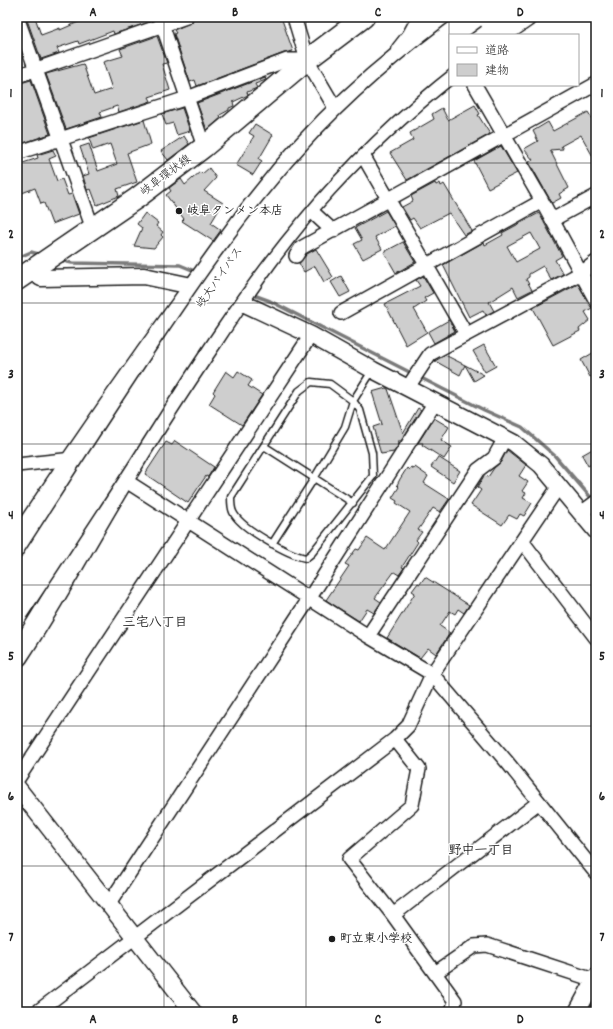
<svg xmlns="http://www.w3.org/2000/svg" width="613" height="1029" viewBox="0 0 613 1029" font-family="Dekko,'Klee One',sans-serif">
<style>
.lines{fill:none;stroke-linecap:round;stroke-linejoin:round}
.stream{stroke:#7a7a7a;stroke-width:3.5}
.building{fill:#cecece;stroke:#1c1c1c;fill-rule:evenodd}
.service-casing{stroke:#1c1c1c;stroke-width:9}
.minor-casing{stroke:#1c1c1c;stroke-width:16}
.tertiary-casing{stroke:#1c1c1c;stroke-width:19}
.primary-casing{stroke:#1c1c1c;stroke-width:23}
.trunk-casing{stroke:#1c1c1c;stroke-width:24}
.service{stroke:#fff;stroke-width:6}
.minor{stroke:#fff;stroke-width:13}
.tertiary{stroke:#fff;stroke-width:16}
.primary{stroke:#fff;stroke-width:20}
.trunk{stroke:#fff;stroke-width:21}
.trunk-bridge-casing{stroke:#1c1c1c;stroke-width:24;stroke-linecap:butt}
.trunk-bridge{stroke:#fff;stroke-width:21}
.grid{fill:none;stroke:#1c1c1c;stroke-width:1;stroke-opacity:0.55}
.poi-dot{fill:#1c1c1c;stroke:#fff;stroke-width:1.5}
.labels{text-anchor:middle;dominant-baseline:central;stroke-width:3;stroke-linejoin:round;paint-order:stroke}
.street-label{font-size:12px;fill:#1c1c1c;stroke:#fff}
.poi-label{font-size:12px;font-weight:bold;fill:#1c1c1c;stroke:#fff;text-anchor:start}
.neighbourhood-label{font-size:13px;font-weight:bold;fill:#1c1c1c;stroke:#fff}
.neatline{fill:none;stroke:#1c1c1c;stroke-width:1.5}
.grid-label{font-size:13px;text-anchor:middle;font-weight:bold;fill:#1c1c1c}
</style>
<rect width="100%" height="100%" fill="#fff"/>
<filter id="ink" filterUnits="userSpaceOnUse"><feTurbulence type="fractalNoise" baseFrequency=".025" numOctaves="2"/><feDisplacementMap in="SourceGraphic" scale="8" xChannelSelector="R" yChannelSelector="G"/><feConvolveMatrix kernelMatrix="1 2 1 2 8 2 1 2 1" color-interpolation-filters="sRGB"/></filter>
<g filter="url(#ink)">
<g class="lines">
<path class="stream" d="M17,258l14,-6 11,3
M59,260l13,3 108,2 17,7
M251,294l19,7 214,109 38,17 33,29 38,44
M590,1012l6,-11"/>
</g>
<path class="building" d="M26,17h9l6,18 19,-7v2l30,-13h60l2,4 -38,13 -1,-3 -34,13 -1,-3 -21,7 2,5 -18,6z
M194,17h87l12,34 -9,2 -87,33 -2,-6 -5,2 -16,-48 2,-1 -2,-3 18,-8z
M157,36l10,27 -5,1 8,26 -21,7 2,4 -32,11 -2,-6 -17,6 2,5 -36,12 -20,-55 37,-10 11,31 18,-6 -9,-27 20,-6 -3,-7z
M18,51l5,14 -6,3v-16z
M265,77l1,3 -11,4 2,4 -10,4 1,3 -15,7 1,4 -5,2v2l-9,5 1,3 -14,12 -10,-27z
M31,80l19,54 -33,11v-61z
M475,105l5,9 -2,1 12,19 -83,46 -17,-27 23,-13 -3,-7 24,-14 -2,-5 10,-6 6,12z
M182,108l8,23 -13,4 -4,-12 -7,2 -4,-11z
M588,112l8,13v37l-15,-27 -20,11 2,3 -13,1 19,38 -10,6 2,4 -9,5 -23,-41 4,-2 -9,-11 14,-8 -5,-10 15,-9 5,9z
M144,120l7,24 -24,9 10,29 -20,7 2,7 -22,9 -6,-16 -4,1 -4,-14 6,-2 -9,-27 9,-3 9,27 19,-7 -7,-20 -17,6 -4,-12z
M255,124l18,11 -14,24 3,2 -9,14 -17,-10 18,-29 -5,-3z
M184,136l5,8 -21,16 -7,-9z
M501,146l16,27 -29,15 -14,-27z
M53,150l3,6 -7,3 8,22 5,-2 6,16 4,-1 7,20 -27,10 -8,-21 -3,1 -6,-16 -13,5 -3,-7 -2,1v-22l21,-7 -1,-3z
M209,168l7,10 -12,13 19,12 -12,20 10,7 -8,11 -31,-20 2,-2 -18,-24 5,-4 -2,-3 12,-9 4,6 15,-13 2,2z
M435,183l1,2 4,-2 1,3 3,-2 28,47 -8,4 -15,-22 -29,15 -7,-10 -3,2 -8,-13 11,-6 -2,-5z
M386,211l9,15 -20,11 7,12 -19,10 -9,-15 8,-4 -7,-12z
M145,213l13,10 -2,3 7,6 -2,3 2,2 -9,11 -20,-2 8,-18 -5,-4z
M539,213l23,43 -7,4 8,14 -12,6 -8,-14 -14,8v3l-3,2 6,11 -14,7 -5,-10 -24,15 5,9 -8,4 -3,-5 -14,7 -26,-52 41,-23 1,3 18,-10 -1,-2zM531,233l9,16 -24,13 -9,-16z
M403,242l12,20 -19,11 -12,-21z
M316,249l17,28 -9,5 -9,-16 -11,6 -5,-9 8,-9z
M341,276l9,16 -10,5 -9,-15z
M423,276l10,17 -9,5 2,3 -12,8 13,23 -21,13 -21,-41 35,-18 -4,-6z
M578,284l14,24 -7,4 5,8 -11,9 1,2 -27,14 -20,-37z
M449,320l6,11 -21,12 -6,-11z
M484,345l12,21 -11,6 -12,-21z
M596,351v23l-6,3 -9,-17z
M445,355l20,10 19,10 -10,6 -9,-16 -5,10 -25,-14z
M226,371l8,6 4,-6 14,9 -4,6 14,9 -20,30 -33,-21 6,-10 -2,-2z
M386,388l2,1 15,44 15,-25 3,2 -20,31h-3l1,3 -5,8 -13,2 -8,-27 9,-3 -10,-32z
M434,418l15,9 -8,13 11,7 -8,12 -22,-14 1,-2h-5z
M175,441l39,26 -6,10 -2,-1 -18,27 -43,-29 21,-32 6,3z
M596,447v15l-8,4 -6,-11z
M507,450l19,15 -7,11 9,6 -6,9 4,2 -3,5 9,5 -8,13 -4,-2 -3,5 -8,-4 -7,10 -31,-20 10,-15 -4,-3 7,-11 4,1 6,-9 7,-6z
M438,457l22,14 -7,11 -22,-15z
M411,467l3,2 1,-2 13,9 -4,7 25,16 -9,13 -7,-4 -15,22 4,2 -6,8 2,2 -16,25 2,1 -5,7 -5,-3 -19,26 6,4 -7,11 -7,-4 -8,12 -33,-21 23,-34 -4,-2 11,-15 3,1 8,-12 18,12 25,-38 -14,-9 1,-2 -5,-3 7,-11 -2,-2 3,-6 7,-11 2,2z
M425,577l44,28 -5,8 -6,-4 -3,5 -5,-3 -10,15 10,7 -14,21 -8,-6 -8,10 -33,-20 28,-45 -3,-2 6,-8 2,1z"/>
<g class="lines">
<g class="service-casing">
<path id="service" d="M311,382l19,2 23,17 7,9 12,43 1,23 -61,77 -6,5c-17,-3 -66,-30 -73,-46 -2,-4 -2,-10 -2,-15l68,-106z
M264,446l89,57
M272,544l43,-67 30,-50 8,-26 19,-30"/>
</g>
<g class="minor-casing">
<path id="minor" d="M17,17l76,212
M294,17l13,43 34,58
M160,18l44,129
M17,76l169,-59
M475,85l67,116 54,100
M357,145l109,189
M17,153l170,-55 100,-38h20
M308,208l25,23
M552,220l44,-24
M296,256l5,-8 295,-164
M341,313l201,-112
M408,387l22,-33 151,-81 15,-11
M17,465l56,-6
M123,479l245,157 64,38 75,88 89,111
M581,513l15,-11
M522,541l74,97
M368,636l110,-166 16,-12 11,-20
M395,739l24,30 -7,36 -63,54 44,56 62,86 -3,11
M17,780l294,-445
M109,904l200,-305 126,-197
M393,915l146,-113
M435,973l39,-27 13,-1 107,35
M37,1012l358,-273 13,-13 24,-52 127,-188"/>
</g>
<g class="tertiary-casing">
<path id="tertiary" d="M31,271l10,7 103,-2 62,13
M228,296l83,39 62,35 141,73 27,22 55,66
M17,787l176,225
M577,1012l19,-35"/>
</g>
<g class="primary-casing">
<path id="primary" d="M401,51l11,-14 11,-20
M17,280l120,-82 67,-51 103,-87 57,-43"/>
</g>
<g class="trunk-casing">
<path id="trunk" d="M477,35l25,-18
M499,35l26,-18
M17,543c55,-84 112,-166 171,-247 25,-33 48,-68 74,-100 53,-68 120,-130 191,-179
M17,563l22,-30
M17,656c38,-57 70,-118 106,-177 28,-47 58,-93 89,-139 35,-54 71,-106 114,-153 38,-42 80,-80 124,-115"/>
</g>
<use href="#service" class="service"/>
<use href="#minor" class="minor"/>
<use href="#tertiary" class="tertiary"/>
<use href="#primary" class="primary"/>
<use href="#trunk" class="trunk"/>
<g class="trunk-bridge-casing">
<path id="trunk-bridge" d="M17,584c50,-78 100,-155 151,-232 45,-67 91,-134 146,-194 48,-53 103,-99 161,-141
M17,612c39,-59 79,-119 117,-179 48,-76 97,-153 155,-222 48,-58 102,-110 161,-156"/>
</g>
<use href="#trunk-bridge" class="trunk-bridge"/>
</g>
</g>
<path class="grid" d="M164,17v995M306,17v995M449,17v995M17,163h579M17,303h579M17,444h579M17,585h579M17,726h579M17,866h579"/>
<g class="poi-dot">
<circle cx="179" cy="211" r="4"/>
<circle cx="332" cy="939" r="4"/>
</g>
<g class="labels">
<g class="street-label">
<text transform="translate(166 176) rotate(-37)">岐阜環状線</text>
<text transform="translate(220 278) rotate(-55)">岐大バイパス</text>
</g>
<g class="poi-label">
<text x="187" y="211">岐阜タンメン本店</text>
<text x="340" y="939">町立東小学校</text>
</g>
<g class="neighbourhood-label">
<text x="155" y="623">三宅八丁目</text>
<text x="481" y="851">野中一丁目</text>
</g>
</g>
<rect width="613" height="1029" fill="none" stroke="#fff" stroke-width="44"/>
<rect x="449" y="34" width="130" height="52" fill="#ffffff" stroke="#a4a4a4"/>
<rect x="457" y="47" width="20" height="6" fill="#ffffff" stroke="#a4a4a4"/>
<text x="485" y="54" font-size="12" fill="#1c1c1c">道路</text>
<rect x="457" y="64" width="20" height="12" fill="#cecece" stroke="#a4a4a4"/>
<text x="485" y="74" font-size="12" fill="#1c1c1c">建物</text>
<rect x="22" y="22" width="569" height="985" class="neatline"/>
<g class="grid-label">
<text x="93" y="16">A</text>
<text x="235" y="16">B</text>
<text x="378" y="16">C</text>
<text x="520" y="16">D</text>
<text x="11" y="97">1</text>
<text x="602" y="97">1</text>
<text x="11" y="238">2</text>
<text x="602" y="238">2</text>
<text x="11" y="378">3</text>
<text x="602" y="378">3</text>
<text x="11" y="519">4</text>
<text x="602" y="519">4</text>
<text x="11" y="660">5</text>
<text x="602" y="660">5</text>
<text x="11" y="800">6</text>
<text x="602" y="800">6</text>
<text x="11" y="941">7</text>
<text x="602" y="941">7</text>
<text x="93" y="1023">A</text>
<text x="235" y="1023">B</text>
<text x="378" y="1023">C</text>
<text x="520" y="1023">D</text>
</g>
</svg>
